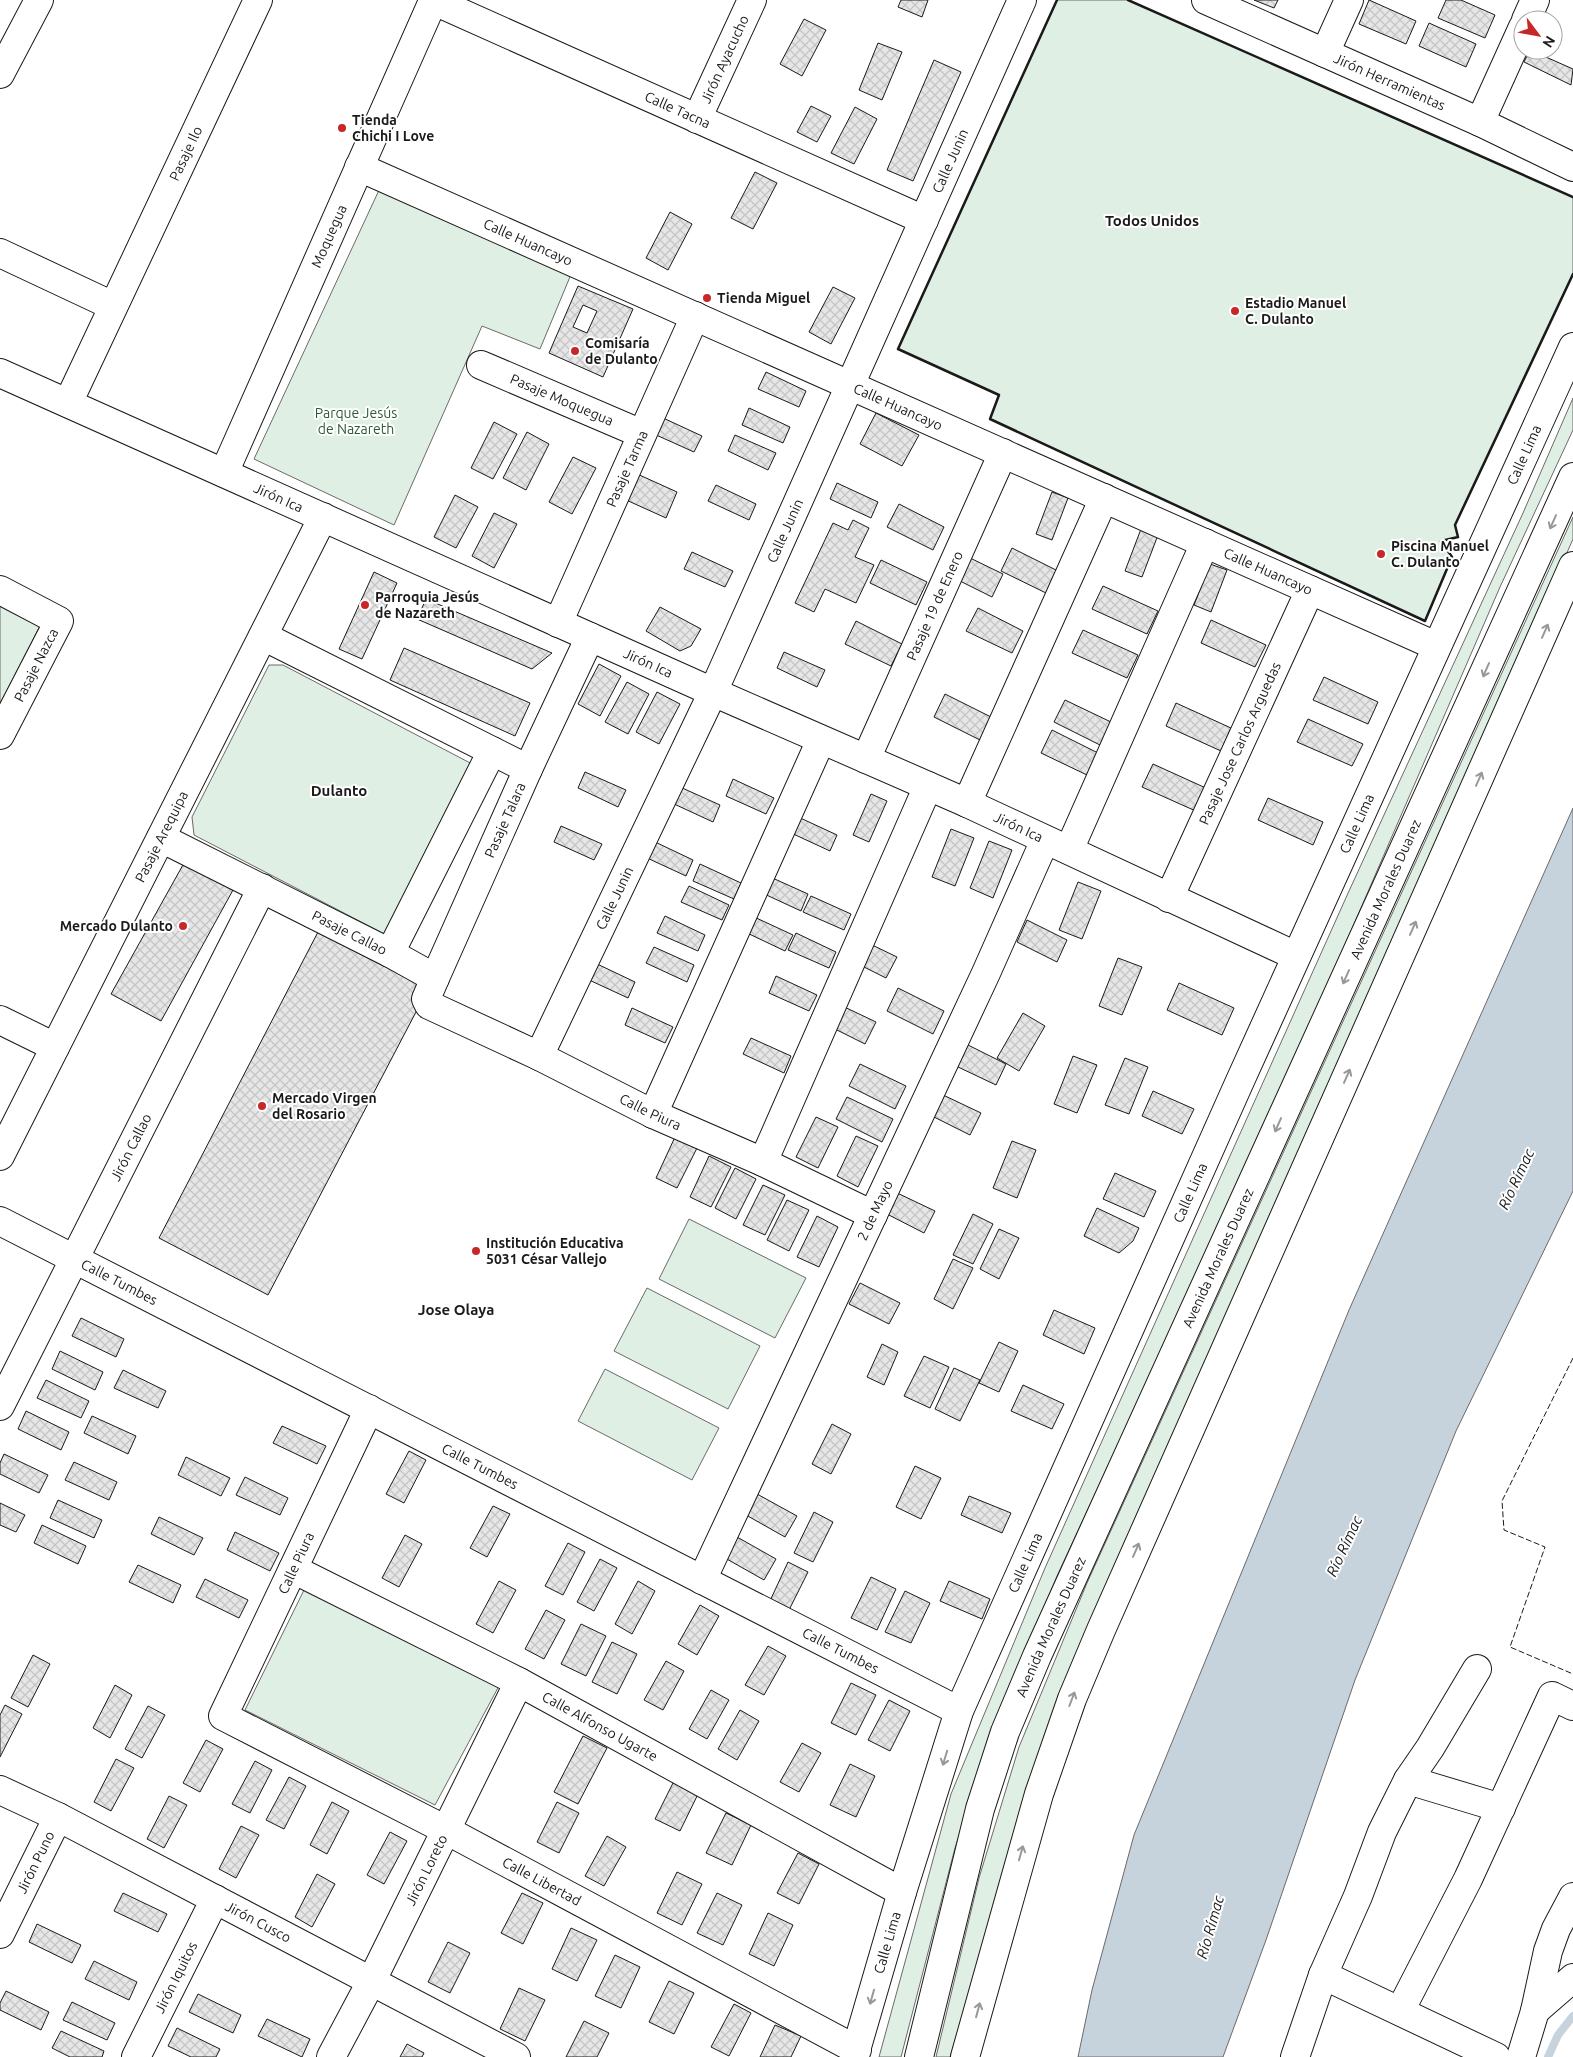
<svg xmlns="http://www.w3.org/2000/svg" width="1573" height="2057" viewBox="0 0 1573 2057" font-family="Ubuntu,sans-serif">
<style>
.green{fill:#e0efe3;stroke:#6a6a6a}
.water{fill:#c6d2dc;stroke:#6a6a6a}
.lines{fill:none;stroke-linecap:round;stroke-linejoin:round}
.stream{stroke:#c6d2dc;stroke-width:8}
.building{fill:url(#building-cross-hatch);stroke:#1a1a1a;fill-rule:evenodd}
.minor-casing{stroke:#1a1a1a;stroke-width:30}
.highway-casing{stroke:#1a1a1a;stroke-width:30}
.minor{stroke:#fff;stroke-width:28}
.highway{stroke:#fff;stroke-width:28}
.fence{stroke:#1a1a1a;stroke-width:1;stroke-dasharray:6 2.5;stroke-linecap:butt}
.wall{stroke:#1a1a1a;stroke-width:2.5}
.oneway{stroke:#989898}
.poi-dot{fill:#c62828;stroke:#fff;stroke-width:2}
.labels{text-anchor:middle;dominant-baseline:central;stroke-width:4;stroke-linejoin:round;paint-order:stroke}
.street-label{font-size:14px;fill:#1a1a1a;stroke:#fff}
.poi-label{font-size:14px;font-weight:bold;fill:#1a1a1a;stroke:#fff;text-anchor:start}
.park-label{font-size:14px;fill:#2b5a34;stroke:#fff}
.neighbourhood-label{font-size:15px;font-weight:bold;fill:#1a1a1a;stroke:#fff}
.water-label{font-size:15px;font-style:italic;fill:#1a1a1a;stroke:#fff}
</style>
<defs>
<pattern id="building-cross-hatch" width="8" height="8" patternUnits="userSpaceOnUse" patternTransform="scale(1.25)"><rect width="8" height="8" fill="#e6e6e6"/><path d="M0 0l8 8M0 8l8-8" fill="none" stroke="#c5c5c5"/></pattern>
</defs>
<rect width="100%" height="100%" fill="#fff"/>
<path class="green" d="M1057,0h71l445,197v77l-118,251 3,12 -17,4 11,16 -27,64 -435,-202 9,-24 -101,-46z
M380,188l192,84 -32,77 -58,-23 -88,199 -140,-66z
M1573,398v32l-73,157 -211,487 -232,502 -63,151 -39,121 -54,209h-22l72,-263 94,-226 304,-677 174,-378z
M1573,517v22l-494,1115 -95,290 -34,113h-14l43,-179 40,-131 68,-164z
M0,596l44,22 -44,86z
M269,665h14l191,100 -82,173 -198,-103 -2,-18z
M689,1219l117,59 -31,60 -116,-59z
M647,1288l113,58 -32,63 -114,-58z
M605,1369l114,59 -27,52 -114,-59z
M305,1588l195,96 -65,121 -190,-95z"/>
<path class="water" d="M1573,808v383l-117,240 -101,249 -89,260 -43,117h-145l14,-67 42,-155 215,-525z"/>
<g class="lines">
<path class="stream" d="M1548,2057l10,-22 15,-19"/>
</g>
<path class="building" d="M901,0h27l-6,17 -24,-10z
M1254,0h24l-4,8z
M1369,0l47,21 -10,23 -47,-20z
M1446,0h15l34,15 -10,23 -47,-20z
M804,19l22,11 -24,46 -22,-12z
M1429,23l47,21 -10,23 -47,-21z
M878,43l24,9 -20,48 -23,-10z
M1530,50l43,19 -2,16 -47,-23z
M934,60l27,12 -48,109 -26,-11z
M811,106l20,10 -14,26 -20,-10z
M855,107l22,12 -23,45 -23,-11z
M755,172l22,11 -24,46 -22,-11z
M670,212l22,12 -24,46 -22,-12z
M578,286l55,23 -30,68 -54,-24zM583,305l14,6 -10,22 -14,-6z
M833,287l22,11 -24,46 -22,-12z
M766,372l40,19 -7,16 -41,-18z
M749,408l41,19 -7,16 -41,-18z
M876,413l43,22 -17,31 -42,-22z
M661,417l41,19 -8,16 -40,-18z
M494,422l23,12 -24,45 -22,-11z
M527,432l22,12 -23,46 -23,-12z
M735,435l41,18 -8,17 -40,-19z
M573,457l23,11 -24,46 -23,-12z
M635,473l42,19 -11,26 -42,-19z
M837,483l41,19 -7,16 -41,-19z
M716,485l40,19 -7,16 -41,-19z
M1052,492l16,6 -16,42 -16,-6z
M455,495l23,12 -22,41 -22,-11z
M899,504l45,23 -11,23 -46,-23z
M494,513l23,11 -23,44 -22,-12z
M853,520l16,8 -14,29 19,8 -18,38 -31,-14 -11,23 -19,-9 38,-80 15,7z
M1141,529l17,6 -16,42 -17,-6z
M1012,548l46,23 -12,22 -45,-22z
M692,552l41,19 -8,16 -41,-18z
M968,557l35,17 -11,23 -34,-17z
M881,560l46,22 -11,23 -46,-22z
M1210,564l17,6 -16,42 -17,-7z
M374,572l23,11 -35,76 -23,-10z
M1103,586l55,25 -11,23 -55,-25z
M426,599l126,54 -20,16 -115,-50z
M660,607l41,22 -10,17 -11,5 -34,-20z
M978,608l45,23 -11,22 -46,-22z
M1211,620l55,25 -11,22 -54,-24z
M856,621l46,23 -11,22 -46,-22z
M1083,630l55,25 -11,23 -55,-25z
M404,648l126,55 -15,33 -125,-56z
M784,652l41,18 -8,17 -40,-19z
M599,664l22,12 -21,40 -22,-12z
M1324,677l54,25 -10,22 -55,-24z
M627,682l22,12 -21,40 -23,-12z
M657,692l23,12 -21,40 -23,-12z
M945,694l46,23 -11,23 -46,-23z
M1065,700l46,22 -11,23 -46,-23z
M1176,703l55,25 -10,23 -55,-25z
M1308,719l55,25 -11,22 -55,-24z
M1052,730l46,23 -11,22 -46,-22z
M1153,764l55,25 -10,23 -56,-25z
M585,772l41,18 -8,17 -40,-19z
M733,779l41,19 -8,16 -40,-18z
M680,787l40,18 -7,17 -41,-19z
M871,794l16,7 -18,41 -16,-7z
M1268,798l55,24 -10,23 -55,-25z
M796,816l41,19 -7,16 -41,-19z
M561,826l41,18 -8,16 -40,-18z
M951,829l23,9 -19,48 -23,-9z
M653,841l40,19 -7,16 -41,-19z
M989,841l23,9 -19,48 -23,-10z
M184,863l49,27 -72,131 -50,-27z
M700,864l41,19 -7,16 -41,-18z
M768,876l40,18 -7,17 -41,-19z
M1078,882l23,9 -19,48 -23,-9z
M689,886l40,19 -7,15 -41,-18z
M811,896l40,18 -7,16 -41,-18z
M665,916l40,19 -7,16 -41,-18z
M752,916l41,19 -8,16 -40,-19z
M1027,920l40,20 -10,22 -40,-20z
M318,932l110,57 -160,306 -109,-57z
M796,933l40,19 -7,16 -41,-18z
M868,943l29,14 -11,21 -28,-14z
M654,947l40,18 -7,17 -41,-19z
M1118,958l24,9 -20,48 -23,-9z
M595,963l40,19 -7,16 -41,-19z
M776,976l41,19 -8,16 -40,-18z
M1179,983l55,25 -12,27 -55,-25z
M898,988l46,23 -11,23 -46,-23z
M836,1003l40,19 -11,22 -40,-20z
M632,1008l41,19 -8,16 -40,-18z
M1023,1013l22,13 -26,45 -22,-13z
M751,1038l40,18 -7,17 -41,-19z
M966,1044l40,20 -10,21 -40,-19z
M1073,1056l24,9 -20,48 -23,-9z
M1125,1058l23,9 -19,47 -24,-9z
M860,1064l46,22 -11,23 -46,-23z
M1153,1091l41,18 -12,25 -40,-18z
M941,1094l40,19 -11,22 -40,-20z
M847,1097l46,22 -11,23 -46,-23z
M816,1117l22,10 -20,41 -22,-11z
M856,1136l22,10 -20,41 -21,-11z
M675,1137l22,11 -20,40 -21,-10z
M1012,1141l24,9 -19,48 -24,-10z
M709,1156l22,11 -20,40 -21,-10z
M735,1168l21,11 -20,40 -21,-11z
M1115,1173l41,18 -12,26 -41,-18z
M763,1185l22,10 -20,40 -22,-10z
M895,1192l40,19 -11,22 -39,-20z
M787,1200l22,10 -20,41 -22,-11z
M1097,1208l42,20 -6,13 -14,12 -35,-17z
M973,1214l20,10 -20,40 -20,-9z
M817,1216l21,11 -19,40 -22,-10z
M999,1229l20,9 -20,41 -19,-10z
M953,1259l20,9 -20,41 -19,-10z
M860,1283l40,20 -11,21 -40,-20z
M1054,1310l41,18 -11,26 -41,-19z
M81,1318l43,21 -8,18 -44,-21z
M999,1342l19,9 -19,41 -20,-9z
M882,1344l16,8 -14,33 -17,-8z
M60,1351l43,21 -8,18 -43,-21z
M924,1356l25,11 -19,41 -26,-12z
M954,1368l26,12 -20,41 -25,-12z
M123,1370l43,21 -8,17 -44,-20z
M46,1380l43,21 -8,17 -44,-20z
M1023,1385l41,19 -12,25 -41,-18z
M26,1411l43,21 -8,18 -43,-21z
M92,1416l44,20 -8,18 -44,-21z
M832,1424l19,10 -20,40 -19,-10z
M282,1426l44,20 -9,18 -44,-21z
M409,1451l17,9 -22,43 -18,-9z
M4,1454l44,21 -9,18 -39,-19v-11z
M186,1457l44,21 -9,18 -43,-21z
M74,1462l43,20 -8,18 -44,-20z
M915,1466l26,12 -20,41 -25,-12z
M245,1477l43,21 -8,17 -44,-20z
M757,1494l40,22 -12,21 -39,-22z
M969,1496l42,17 -9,20 -41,-18z
M58,1500l44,20 -8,18 -44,-20z
M0,1503l25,12 -9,17 -16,-7z
M493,1506l17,8 -23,43 -17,-9z
M814,1512l19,10 -20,40 -19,-9z
M159,1517l44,21 -9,17 -43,-21z
M42,1525l44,21 -8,18 -44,-21z
M235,1532l44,21 -9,18 -43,-21z
M405,1535l17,9 -23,43 -17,-9z
M737,1537l39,22 -12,21 -39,-22z
M568,1543l17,9 -22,43 -18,-9z
M600,1559l17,9 -23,43 -17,-9z
M788,1562l20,10 -20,40 -19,-9z
M138,1565l43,20 -8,18 -44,-21z
M871,1577l25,12 -19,41 -26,-12z
M205,1579l43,21 -9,18 -43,-21z
M499,1581l17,9 -23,43 -17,-9z
M638,1581l17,10 -23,43 -17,-10z
M949,1581l41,18 -8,20 -42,-18z
M905,1591l25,12 -19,40 -26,-11z
M700,1605l19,11 -22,39 -19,-11z
M546,1610l19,10 -21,39 -19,-10z
M581,1624l25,12 -20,40 -25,-12z
M612,1642l25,12 -20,40 -25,-12z
M768,1646l18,10 -22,39 -19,-10z
M33,1655l17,9 -22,43 -17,-9z
M666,1661l18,10 -21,39 -19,-10z
M851,1683l25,12 -20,40 -25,-12z
M115,1685l17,10 -22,43 -17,-10z
M711,1690l18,10 -22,39 -18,-10z
M889,1700l21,11 -20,40 -22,-11z
M5,1705l17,9 -22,43v-42z
M148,1706l17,9 -23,43 -17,-9z
M740,1710l19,11 -22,39 -19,-11z
M583,1736l24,12 -29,56 -24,-12z
M206,1740l17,9 -23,43 -17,-9z
M802,1743l19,10 -22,39 -19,-10z
M116,1759l18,9 -23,43 -17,-9z
M255,1761l17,9 -22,43 -18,-9z
M850,1764l25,12 -19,41 -26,-12z
M289,1777l17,9 -22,43 -18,-9z
M675,1779l25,11 -20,41 -25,-12z
M169,1796l18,9 -23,43 -17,-9z
M332,1802l17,9 -22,43 -17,-9z
M557,1802l22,11 -20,40 -22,-11z
M726,1813l25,12 -19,40 -26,-12z
M241,1826l18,9 -23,43 -17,-9z
M390,1832l17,9 -23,43 -17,-9z
M607,1836l19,11 -22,39 -19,-10z
M798,1853l21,11 -20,40 -22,-11z
M677,1872l25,12 -20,41 -25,-12z
M317,1874l18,10 -23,43 -17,-10z
M123,1893l44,21 -9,18 -44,-21z
M522,1893l21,10 -20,41 -22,-11z
M717,1893l25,12 -19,40 -26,-12z
M768,1913l25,12 -19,41 -25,-12z
M37,1924l44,21 -9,18 -43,-21z
M571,1928l26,12 -20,41 -25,-12z
M448,1942l22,11 -20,40 -22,-11z
M615,1955l25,12 -19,41 -26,-12z
M94,1961l43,21 -8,18 -44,-21z
M669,1981l25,12 -20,41 -25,-12z
M519,1988l26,12 -20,41 -25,-12z
M6,1991l43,21 -8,18 -41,-20v-7z
M198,1994l43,21 -8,18 -44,-21z
M72,2002l43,21 -8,17 -44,-20z
M734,2004l17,9 -22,43 -18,-9z
M267,2019l43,20 -8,18 -44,-21z
M584,2021l25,12 -12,24h-31z
M775,2025l26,11 -10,21h-31z
M177,2028l43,21 -4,8h-25l-23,-11z
M61,2031l43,20 -2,6h-32l-18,-9z
M407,2044l17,9 -2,4h-22z"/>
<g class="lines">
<g class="minor-casing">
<g id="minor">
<path id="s1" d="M432,0l492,220"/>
<path id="s2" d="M1206,0l274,122 93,45"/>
<path d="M1526,20l9,-20"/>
<path d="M1325,53l24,-53"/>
<path d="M0,74l39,-74"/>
<path id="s3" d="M697,119l55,-119"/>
<path d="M1480,122l43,-95"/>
<path id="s4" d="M359,167l1077,479"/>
<path d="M0,253l113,53"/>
<path id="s5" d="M481,365l161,69"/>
<path id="s6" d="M0,373l713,319 254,111 329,153"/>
<path id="s7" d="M68,403l190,-403"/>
<path id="s8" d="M224,473l209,-472"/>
<path d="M0,590l59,31 -59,114"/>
<path id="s9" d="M558,623l137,-307"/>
<path d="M263,636l265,133"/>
<path id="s10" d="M590,637l-62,132 -93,209 -9,21 3,6 110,51 114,58 110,48 110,53"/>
<path id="s11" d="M866,759l137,-306"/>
<path d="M967,803l137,-305"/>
<path id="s12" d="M161,838l229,115 45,25"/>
<path d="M1069,850l136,-307"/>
<path id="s13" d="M1169,898l141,-308"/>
<path d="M390,953l102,-202"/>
<path d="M0,1020l55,27"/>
<path id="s14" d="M539,1056l174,-364 309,-692"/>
<path d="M653,1114l168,-374"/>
<path id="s15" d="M0,1156l323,-639"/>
<path d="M763,1162l165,-376"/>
<path id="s16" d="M0,1221l959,490"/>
<path id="s17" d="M0,1406l262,-518"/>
<path id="s18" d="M369,1409l-146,307 223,114 411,220"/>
<path id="s19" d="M293,1569l226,113 383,210"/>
<path id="s20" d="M702,1580l284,-607 59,-133"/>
<path d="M1408,1780l93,28"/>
<path id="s21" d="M0,1790l58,27 458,240"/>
<path id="s22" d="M0,1934l58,-117"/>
<path d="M1323,1975l173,82"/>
<path d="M1400,2011l68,-132 84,-183 21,10"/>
<path d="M1535,2011l38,-33"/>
<path id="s23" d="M136,2057l79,-158"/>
<path id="s24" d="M331,2057l41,-77 147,-298"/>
<path id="s25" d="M854,2057l48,-165 57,-181 281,-630 333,-734"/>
<path d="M1295,2057l28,-82 35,-79 24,-64 26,-52 22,-32 47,-79"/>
<path d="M1521,2057l14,-46 13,-60 8,-22 17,-32"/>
</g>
</g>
<g class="highway-casing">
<g id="highway">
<path id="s26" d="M919,2057l61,-248 25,-77 32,-76 536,-1179"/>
<path d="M965,2057l74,-263 33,-95 29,-69 472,-1064"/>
</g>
</g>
<use href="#minor" class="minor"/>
<use href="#highway" class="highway"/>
<path class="fence" d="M1573,1358l-71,143 2,29 41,17 -35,100 63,27"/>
<path class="wall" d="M1057,0l-159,349 101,46 -9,24 435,202 27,-64 -11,-16 17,-4 -3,-12 118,-251
M1128,0l445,197"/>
</g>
<defs><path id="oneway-shaft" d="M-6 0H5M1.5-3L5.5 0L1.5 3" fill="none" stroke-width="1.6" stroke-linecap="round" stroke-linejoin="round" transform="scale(1.25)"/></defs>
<g class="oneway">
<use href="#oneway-shaft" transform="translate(1553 522) rotate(114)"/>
<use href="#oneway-shaft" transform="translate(1545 631) rotate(-66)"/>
<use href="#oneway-shaft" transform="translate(1486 670) rotate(114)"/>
<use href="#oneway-shaft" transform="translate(1479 779) rotate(-66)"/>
<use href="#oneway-shaft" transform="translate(1413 928) rotate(-66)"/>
<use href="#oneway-shaft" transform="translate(1346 977) rotate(114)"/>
<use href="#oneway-shaft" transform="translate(1347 1076) rotate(-66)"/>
<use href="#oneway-shaft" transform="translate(1278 1125) rotate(114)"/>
<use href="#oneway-shaft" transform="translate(1136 1550) rotate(-66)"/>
<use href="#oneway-shaft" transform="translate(1072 1699) rotate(-69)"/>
<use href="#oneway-shaft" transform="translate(945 1758) rotate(107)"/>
<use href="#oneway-shaft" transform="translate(1021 1853) rotate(-74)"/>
<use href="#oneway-shaft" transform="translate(872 1997) rotate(106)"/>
<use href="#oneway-shaft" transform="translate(978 2010) rotate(-75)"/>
</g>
<g class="poi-dot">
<circle cx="342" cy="128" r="5"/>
<circle cx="707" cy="298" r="5"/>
<circle cx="1235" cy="311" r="5"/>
<circle cx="575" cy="351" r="5"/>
<circle cx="1381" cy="554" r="5"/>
<circle cx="365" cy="605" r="5"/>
<circle cx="183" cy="926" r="5"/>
<circle cx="262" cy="1106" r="5"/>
<circle cx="476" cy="1251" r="5"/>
</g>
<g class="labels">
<g class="street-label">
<text stroke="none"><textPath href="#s3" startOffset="66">Jirón Ayacucho</textPath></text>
<text stroke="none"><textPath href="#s2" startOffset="201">Jirón Herramientas</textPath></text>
<text stroke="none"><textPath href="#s1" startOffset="269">Calle Tacna</textPath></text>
<text stroke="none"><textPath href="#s7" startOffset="276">Pasaje Ilo</textPath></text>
<text stroke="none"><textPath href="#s14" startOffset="985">Calle Junin</textPath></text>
<text stroke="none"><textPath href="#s8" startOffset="259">Moquegua</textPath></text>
<text stroke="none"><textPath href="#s4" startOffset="185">Calle Huancayo</textPath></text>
<text stroke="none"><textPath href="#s5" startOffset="88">Pasaje Moquegua</textPath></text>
<text stroke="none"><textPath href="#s4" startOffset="590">Calle Huancayo</textPath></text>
<text stroke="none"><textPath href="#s25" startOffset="1739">Calle Lima</textPath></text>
<text stroke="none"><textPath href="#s9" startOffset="169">Pasaje Tarma</textPath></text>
<text stroke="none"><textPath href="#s6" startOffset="305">Jirón Ica</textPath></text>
<text stroke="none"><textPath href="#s14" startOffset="580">Calle Junin</textPath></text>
<text stroke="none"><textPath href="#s4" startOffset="995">Calle Huancayo</textPath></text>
<text stroke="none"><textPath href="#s11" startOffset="168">Pasaje 19 de Enero</textPath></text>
<text stroke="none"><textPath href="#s6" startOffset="710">Jirón Ica</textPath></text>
<text transform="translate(36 665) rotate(-63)">Pasaje Nazca</text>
<text stroke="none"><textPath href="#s13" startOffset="170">Pasaje Jose Carlos Arguedas</textPath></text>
<text transform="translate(505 820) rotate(-66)">Pasaje Talara</text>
<text stroke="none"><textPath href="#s25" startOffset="1334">Calle Lima</textPath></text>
<text stroke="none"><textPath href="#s6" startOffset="1115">Jirón Ica</textPath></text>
<text stroke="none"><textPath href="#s15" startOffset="358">Pasaje Arequipa</textPath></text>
<text stroke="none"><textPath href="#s26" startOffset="1261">Avenida Morales Duarez</textPath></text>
<text stroke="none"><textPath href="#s14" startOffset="175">Calle Junin</textPath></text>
<text stroke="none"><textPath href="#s12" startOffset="211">Pasaje Callao</textPath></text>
<text stroke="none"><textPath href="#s10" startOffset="650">Calle Piura</textPath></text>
<text stroke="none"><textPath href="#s17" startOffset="290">Jirón Callao</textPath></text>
<text stroke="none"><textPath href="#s25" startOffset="929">Calle Lima</textPath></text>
<text stroke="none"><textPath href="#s20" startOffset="408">2 de Mayo</textPath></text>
<text stroke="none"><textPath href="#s26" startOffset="856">Avenida Morales Duarez</textPath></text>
<text stroke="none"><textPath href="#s16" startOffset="134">Calle Tumbes</textPath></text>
<text stroke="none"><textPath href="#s16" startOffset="539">Calle Tumbes</textPath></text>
<text transform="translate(296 1563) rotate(-65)">Calle Piura</text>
<text stroke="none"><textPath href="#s25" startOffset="524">Calle Lima</textPath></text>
<text stroke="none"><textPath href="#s26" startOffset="451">Avenida Morales Duarez</textPath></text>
<text stroke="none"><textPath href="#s16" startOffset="944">Calle Tumbes</textPath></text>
<text stroke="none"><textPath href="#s19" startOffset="345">Calle Alfonso Ugarte</textPath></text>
<text stroke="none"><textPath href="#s22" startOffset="80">Jirón Puno</textPath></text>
<text stroke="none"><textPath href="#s24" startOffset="210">Jirón Loreto</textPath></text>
<text stroke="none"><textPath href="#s18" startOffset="699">Calle Libertad</textPath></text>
<text stroke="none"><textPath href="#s21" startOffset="290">Jirón Cusco</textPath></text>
<text stroke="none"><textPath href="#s25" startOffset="119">Calle Lima</textPath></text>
<text stroke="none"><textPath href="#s23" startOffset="89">Jirón Iquitos</textPath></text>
</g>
<g class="poi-label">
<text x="352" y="120">Tienda<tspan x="352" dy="16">Chichi I Love</tspan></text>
<text x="717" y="298">Tienda Miguel</text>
<text x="1245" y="303">Estadio Manuel<tspan x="1245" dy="16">C. Dulanto</tspan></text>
<text x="585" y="343">Comisaría<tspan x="585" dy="16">de Dulanto</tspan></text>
<text x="1391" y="546">Piscina Manuel<tspan x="1391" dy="16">C. Dulanto</tspan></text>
<text x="375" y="597">Parroquia Jesús<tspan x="375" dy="16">de Nazareth</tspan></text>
<text x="173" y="926" text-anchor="end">Mercado Dulanto</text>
<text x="272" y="1098">Mercado Virgen<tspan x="272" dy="16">del Rosario</tspan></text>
<text x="486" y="1243">Institución Educativa<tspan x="486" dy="16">5031 César Vallejo</tspan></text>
</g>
<g class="park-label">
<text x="356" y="413">Parque Jesús<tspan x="356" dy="16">de Nazareth</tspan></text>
</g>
<g class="neighbourhood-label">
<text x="1152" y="220">Todos Unidos</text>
<text x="339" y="790">Dulanto</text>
<text x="456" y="1309">Jose Olaya</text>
</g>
<g class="water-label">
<text transform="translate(1516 1179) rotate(-65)">Río Rímac</text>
<text transform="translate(1344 1546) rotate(-65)">Río Rímac</text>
<text transform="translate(1210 1927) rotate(-74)">Río Rímac</text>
</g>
</g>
<g transform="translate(1538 35) rotate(122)"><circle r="24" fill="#ffffff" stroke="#a3a3a3"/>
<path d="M0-4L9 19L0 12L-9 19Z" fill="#c62828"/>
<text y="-8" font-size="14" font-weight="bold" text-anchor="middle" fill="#1a1a1a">N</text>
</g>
</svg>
